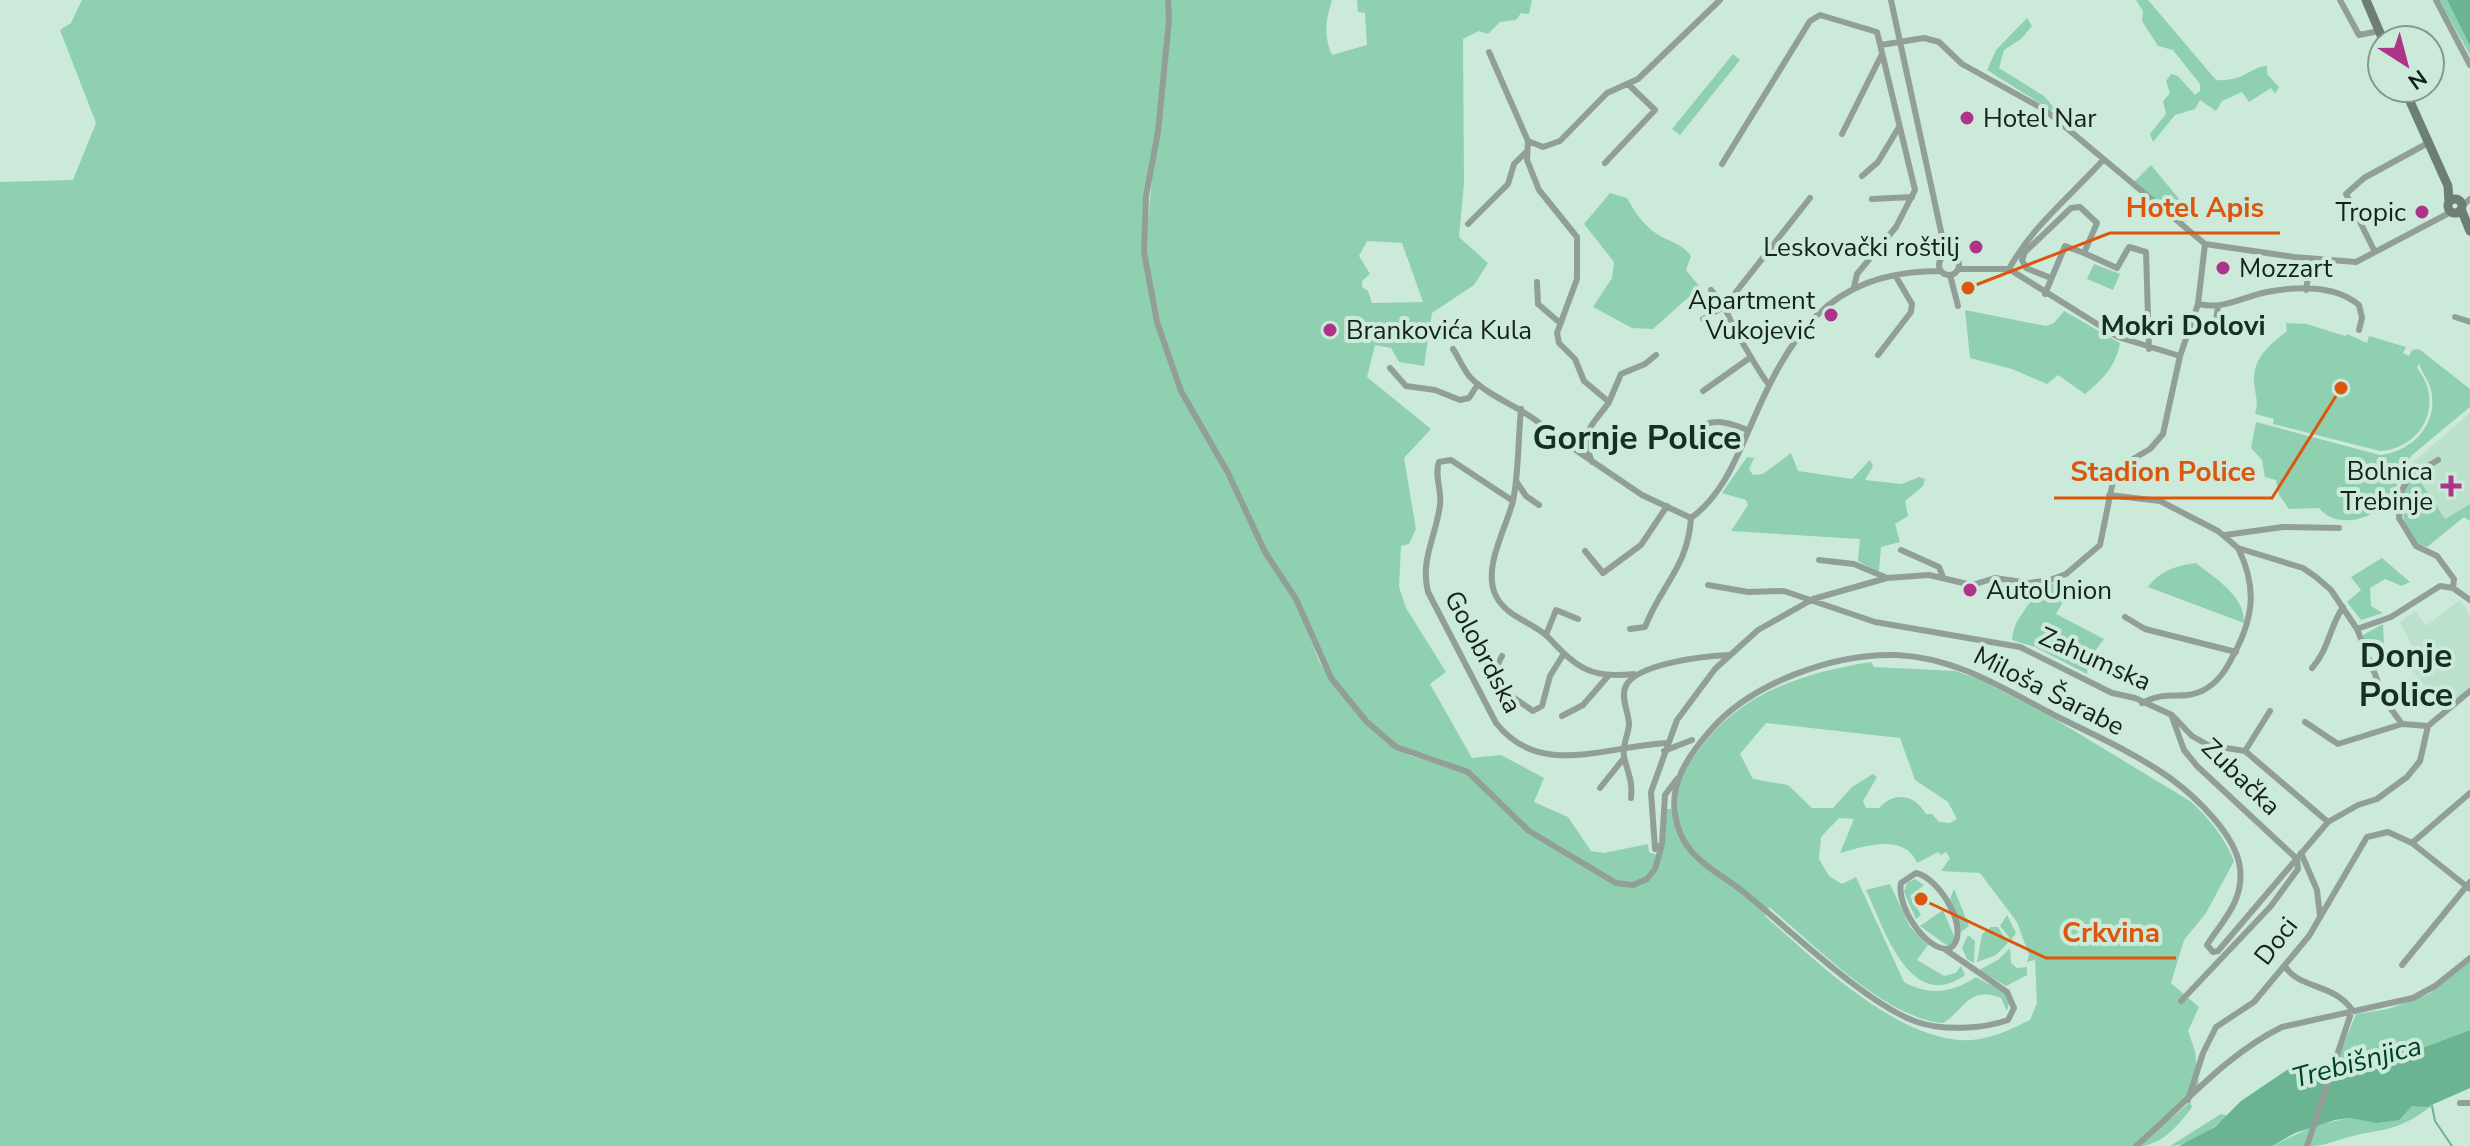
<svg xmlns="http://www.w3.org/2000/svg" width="2470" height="1146" viewBox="0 0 2470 1146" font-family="'Nunito Sans',sans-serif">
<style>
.built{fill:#bbe0cc}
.green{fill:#8fd0b0;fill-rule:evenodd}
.water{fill:#6bb492}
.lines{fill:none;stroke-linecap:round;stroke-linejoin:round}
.stream{stroke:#6bb492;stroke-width:2}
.street{stroke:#929f98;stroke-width:6}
.secondary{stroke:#6c7e75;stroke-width:9}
.poi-dot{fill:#ad3488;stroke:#cceada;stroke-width:3}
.labels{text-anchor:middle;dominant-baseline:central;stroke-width:8;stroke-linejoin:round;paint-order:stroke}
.poi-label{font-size:26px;fill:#15211b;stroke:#cceada;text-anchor:start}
.street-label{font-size:26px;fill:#15211b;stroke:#cceada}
.neighbourhood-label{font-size:28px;font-weight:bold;fill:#162f24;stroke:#cceada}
.water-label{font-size:28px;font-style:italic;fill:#003e28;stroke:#cceada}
.district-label{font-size:34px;font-weight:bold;fill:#162f24;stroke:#cceada}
.leader{fill:none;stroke:#dd560d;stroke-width:3}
.callout-dot{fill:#dd560d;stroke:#cceada;stroke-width:3}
.callout-label{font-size:28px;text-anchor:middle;font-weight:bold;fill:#dd560d;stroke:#cceada;stroke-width:8;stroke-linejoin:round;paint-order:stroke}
</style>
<rect width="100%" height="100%" fill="#cceada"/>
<path class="built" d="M2470,413v91l-25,15 -36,-53z
M2460,600l10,15v73l-28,21 -35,-46 10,-7 -17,-34 15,-11 11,15z"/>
<path class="green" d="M82,0h1085l2,16 -26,236 28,115 88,173 36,59 24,62 11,18 65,69 16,8 56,17 45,45 103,65h28l14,-13 7,-61h7l9,28c-2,-18 -5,-36 0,-55 3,-12 11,-22 19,-32 42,-58 104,-77 172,-88l3,5 81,4 24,8 69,36 142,86c19,17 35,37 44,60l-28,52 -22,27 -13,43 28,24 -11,24 7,20 4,36 -67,59h-2132v-964l73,-2 23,-57 -36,-93 11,-7zM1766,723l134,15 15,42 33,22 9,17 -7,4 -11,-1 -7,-8h-6c-11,-20 -32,-23 -47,-6h-13l-3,-7 14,-24 -4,-3 -21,13 -19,21h-21l-24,-23 -35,-6 -13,-25zM1839,818l15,1 -14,34c23,-6 64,-21 77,10l21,-11 3,3 5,-3 4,6 -9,13 39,2 37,49 12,33 -2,7 8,-2 2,43 -7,17c-18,9 -37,18 -58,20 -71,5 -157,-80 -207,-124l4,-9c44,36 116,112 174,116 21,-12 25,-38 58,-25l6,13 2,-8 -4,-10 -29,-16c-23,16 -47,19 -72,5l-48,-105 -14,7 -13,-8 -10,-17 2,-22z
M1169,0h163c-6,21 -9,34 0,55l35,-10 -2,-32 -7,-1 -1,-12h175l-3,14 -8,-1 -5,7 -16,2 -12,12 -9,-3 -16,8 1,145 -5,53 29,26 -14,22 -42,28 -8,53 -25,-4 -8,-14 -16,-3 -8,32 64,52 -27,29 12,71 -7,15 -8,2 -2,41 7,21 40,64 -16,12 42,74 29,-3 43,23 -10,24 34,15 23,34 13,2 44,-9 1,8 8,3 -3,14 -16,14 -22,-1 -86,-52 -62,-58 -72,-26 -29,-25 -36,-43 -28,-65 -37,-61 -85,-162 -24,-69 -12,-69zM1367,241l35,2 21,59 -51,1 -4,-12 -6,-4v-6l8,-7 -11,-18z
M2136,0h12l68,80c28,2 36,-14 51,-14v8l12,13 -4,7 -4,-6 -22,14 -7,-10 -20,9 -6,10 -16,-11 -5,9 -20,6 -22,27 -3,-8 16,-20 -3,-13 7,-8 -4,-12 5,-7 7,2 17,19 5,-4v-7l-27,-34 -15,-4 -16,-25 1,-10z
M2439,0h8l23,46v9z
M2027,18l5,8 -11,13 -17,11 -5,18 45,28 18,21 -75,-47 9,-20z
M1733,54l7,6 -60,75 -8,-6z
M2151,165l38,46 -5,12 -50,-41z
M1610,193l17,5c8,14 16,27 30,36 12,8 25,9 34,22l-5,14 14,17 -47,42 -21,-1 -39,-21 19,-29 2,-16 -30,-38z
M2094,264l26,10 -7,16 -26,-11z
M1965,310l81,16 8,-3 10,-12 56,32c-4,23 -17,36 -35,51l-27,-19 -11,9 -35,-15 -42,-11z
M2286,323l21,1 38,12 2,-2 20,9 2,-7 37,11 -3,6 6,3 3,-6 7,-1 51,40v18l-58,48 -7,12 1,6c-9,10 -14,22 -23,32 -15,16 -48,23 -64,3l-30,1 -10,-14 -3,-15 -11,-3 -3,-17 -11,-12 5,-26 124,33c32,-3 59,-31 51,-65 -2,-9 -11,-20 -12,-27l-2,5c28,34 6,80 -37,83l-107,-27 1,-5 -19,-5c4,-13 0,-19 -1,-32 -1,-25 16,-37 33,-51z
M1791,453l7,18 54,8 18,-19 3,6 -8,14 37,4 17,-7 6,2 -2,7 -18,15 3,15 -13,8 5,18 -19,5 -2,25 -21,-11 2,-22 -129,-8 17,-26 -2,-5 -24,-7 25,-36 7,1 -5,11 4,6 10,-1z
M2416,475l29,44 25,-15v17l-6,-4 -37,30 -12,-4c-12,-22 -24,-49 1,-68z
M2382,558l28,24 -8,4 -17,-7 -15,9 1,18 12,7 -22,7 -14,-18 14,-12 -10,-13z
M2196,563c20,16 49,33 48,60l-96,-36c13,-17 28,-21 48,-24z
M2039,583l20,1 9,9 -12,21 48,25 -15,20 -2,15 -52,-27 -23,-7c2,-25 19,-31 27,-57z
M2383,624l1,22 -5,-3 -14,7 -2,-15z
M1915,879l9,6 -14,11 11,19 -5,4 -12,-27 3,-9z
M1890,884l20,43 18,18 -11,15 27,16 12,-3 5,-7 4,9c-55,40 -82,-49 -99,-85z
M1954,889l15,37 -8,6 -11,-33z
M1943,910l13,31 -7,6 -29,-21z
M2007,915l9,18 -5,7 -11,-14z
M1991,927h7l10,16 -12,12 -19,7 5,-28z
M1968,935l7,6 -1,22 -7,-4 -5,-11z
M2010,948l1,15 6,5 10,-1v8l-21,11 -27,-16 19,-10z
M2470,961v69l-53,20 -31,3 -51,13 21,-52 32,-5 41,-15z
M2190,1102l2,5c-12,17 -31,39 -53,39z
M2412,1106h20c-39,28 -46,21 -87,32 -14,4 -20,8 -35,8l7,-21 32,-7 27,5z
M2221,1114l7,2c-15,12 -38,30 -58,30z
M2310,1128l-5,18h-33z"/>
<path class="water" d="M2447,0h23v46z
M2470,1030v58l-43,19 -15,-1 -13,14 -23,3 -27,-5 -14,2 -40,13 -23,13h-93l36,-19 26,-26 52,-35 37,1 56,-14 31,-3z"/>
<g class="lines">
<path class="stream" d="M2432,1106l3,15 17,25"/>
<path class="street" d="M1168,0l1,20 -11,112 -12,64 -2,56 13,70 24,69 47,82 37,79 31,47 35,79 35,43 30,26 72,25 61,59 87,52 17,2 14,-6 8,-10 6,-21
M1891,0l51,236 -1,22
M2340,0l19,35 20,-4
M2436,0l34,65
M1881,45l43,-7 15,4 23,22 83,46 160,134 89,13 62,5 95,-50
M1489,52l39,89 -1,19 12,30 38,47v42l-20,54 2,10 16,16 9,22 25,21c-16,24 -30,27 -17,60
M1842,134l39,-78
M1528,141l15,6 17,-6 47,-48 31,-14 82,-79
M1605,163l50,-53 -27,-26
M1722,164l88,-143 10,-6 57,17 38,158 -19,37 -39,47 -3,13
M1862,176l16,-14 21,-35
M1872,199l40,-2
M2461,207l9,-8
M1468,224l40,-40 6,-20 11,-11
M2375,252l-29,-58 18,-16 64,-35
M2084,253l33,15 12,-21 17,5 3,97
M1939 265a10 10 0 1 1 20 0a10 10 0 1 1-20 0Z
M1959,269h50l109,68 62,19
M2009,269c24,-44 61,-72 94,-109
M1950,275l8,31
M1537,282l1,22 22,19
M2306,290l5,-31
M2045,294l20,-48 19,7 13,-30 -17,-16 -9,1 -46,44 -3,8 4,8 25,10
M2198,304c26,6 44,-7 69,-12 30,-6 68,-7 92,13l3,13 -3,12
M2455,317l15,5
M1703,319l22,-13 -14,-16
M2215,328l3,-22
M1453,349c6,9 10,20 17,28 22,23 57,31 79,55l93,63 49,23
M1878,355l33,-43 1,-8 -17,-29
M1390,368l16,18 29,4 25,10 9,-2 9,-14
M1769,385c-8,-10 -43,-68 -44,-79l85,-108
M1703,391l48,-34
M1609,402l12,-28 24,-10 11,-9
M1521,409c-3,30 -2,62 -8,92 -7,28 -31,67 -17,95 11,22 38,26 53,42 28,30 42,41 85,36
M1695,430c18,-14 34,-7 53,0
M2438,460l-29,17 -8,15 -2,26 17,28 21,10 17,23 -1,9
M1516,481l10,15 13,9
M2109,495l51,6 58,30 20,17 65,20 13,9 15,13 26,39 29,73 16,22
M1513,501l-62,-41 -12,2c-5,13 3,29 1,43 -4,32 -20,54 -12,87l68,131c44,56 110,23 171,20
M1691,518c29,-21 43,-54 57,-86 41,-96 78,-161 193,-161
M2225,535l58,-8 56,1
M1901,550l38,17 4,10
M1585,551l18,22 38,-28 26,-39
M1819,560l35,4 33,14
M1708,585l40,7 36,-1 91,31 145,25 92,46 23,5 37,17 20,21 16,9 37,6 83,71
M2125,617l20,12 91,23
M1630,629l15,-2c16,-42 43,-60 46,-109
M2357,629l34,-12 49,-31 13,2 17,12
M1546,635l10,-25 22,9
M1502,656l-5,10 10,27 26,18 9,-5 8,-30 13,-21
M2312,668c17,-19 17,-40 31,-61
M2142,703c27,-14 38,-2 60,-12 16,-8 24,-21 32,-37 20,-37 23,-68 4,-106
M1562,716l21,-11 26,-30
M2172,717l12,33 13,16 100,93
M2305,722l33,22 64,-20 26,2
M1664,751l28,-11
M2245,751l25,-40
M1677,779l-12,16 -3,49 -7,5 -4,-57 26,-72 38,-51 43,-39 55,-31 74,-21 42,-3 43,10 23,-7 34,5 21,-3 16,-6 34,-29 13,-64 15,-19 22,-13 13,-15 17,-78 18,-52 7,-60
M1600,788l24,-30
M1631,798c2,-19 -4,-26 -7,-42 -2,-10 4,-21 5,-31 0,-13 -8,-24 -4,-37 7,-24 80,-32 103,-33
M2412,843l58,-50
M2301,853l16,37 3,26
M1916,873c23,4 58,61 33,76 -24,2 -53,-44 -48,-66z
M1946,950l61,42 7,16 -6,12c-25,9 -65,11 -91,2 -51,-18 -127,-92 -171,-128 -18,-15 -39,-25 -54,-42 -9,-10 -15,-24 -17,-38 -5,-32 14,-59 34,-82 41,-49 125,-79 188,-77 61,3 107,34 159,61 38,19 79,37 114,62 26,19 66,57 70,90 4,33 -17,52 -33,77l6,7 5,-1 110,-129 30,-17 19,-6 30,-22 13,-16 8,-35 42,-35
M2402,965l68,-83
M2285,966c13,23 49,17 67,44l-45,136
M2181,1001l90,-95 27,-37 -1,-10
M2188,1100l15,-47 13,-26 38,-25 55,-66 58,-99 21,-5 24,11 58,46
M2460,1103h10
M2136,1146c48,-41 89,-91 146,-119l131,-29 22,-12 35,-28"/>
<path class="secondary" d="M2366,0l17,40
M2404,88l44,98 1,16
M2448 206a7 7 0 1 1 14 0a7 7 0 1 1-14 0Z
M2461,209l9,22"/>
</g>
<g class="poi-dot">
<circle cx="1967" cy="118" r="8"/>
<circle cx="2422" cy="212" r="8"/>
<circle cx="1976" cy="247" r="8"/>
<circle cx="2223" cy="268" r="8"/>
<circle cx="1831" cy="315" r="8"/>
<circle cx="1330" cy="330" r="8"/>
<path d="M2447 474h8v8h8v8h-8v8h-8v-8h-8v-8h8z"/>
<circle cx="1970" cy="590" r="8"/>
</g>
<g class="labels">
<g class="poi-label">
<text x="1983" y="118">Hotel Nar</text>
<text x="2406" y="212" text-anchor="end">Tropic</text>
<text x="1960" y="247" text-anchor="end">Leskovački roštilj</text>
<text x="2239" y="268">Mozzart</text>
<text x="1815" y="300" text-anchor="end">Apartment<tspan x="1815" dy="30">Vukojević</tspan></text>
<text x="1346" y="330">Brankovića Kula</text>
<text x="2433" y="471" text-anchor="end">Bolnica<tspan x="2433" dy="30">Trebinje</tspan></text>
<text x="1986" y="590">AutoUnion</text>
</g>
<g class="street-label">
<text transform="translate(1483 652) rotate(62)">Golobrdska</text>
<text transform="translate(2095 659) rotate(24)">Zahumska</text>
<text transform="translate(2049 691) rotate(27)">Miloša Šarabe</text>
<text transform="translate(2241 777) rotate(44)">Zubačka</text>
<text transform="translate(2276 941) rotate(-52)">Doci</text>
</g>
<g class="neighbourhood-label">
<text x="2183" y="326">Mokri Dolovi</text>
</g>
<g class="water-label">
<text transform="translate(2357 1062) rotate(-15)">Trebišnjica</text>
</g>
<g class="district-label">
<text x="1637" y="438">Gornje Police</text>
<text x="2406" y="656">Donje<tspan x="2406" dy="39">Police</tspan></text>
</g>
</g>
<path class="leader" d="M1968 288L2110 233H2280M2341 388L2272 498H2054M1921 899L2046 958H2176"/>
<g class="callout-dot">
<circle cx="1968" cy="288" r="8"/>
<circle cx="2341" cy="388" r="8"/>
<circle cx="1921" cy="899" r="8"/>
</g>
<g class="callout-label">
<text x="2195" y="217">Hotel Apis</text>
<text x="2163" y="481">Stadion Police</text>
<text x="2111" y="942">Crkvina</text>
</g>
<g transform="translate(2406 64) rotate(144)"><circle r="38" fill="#cceada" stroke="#839a8e" stroke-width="2"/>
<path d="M0-6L14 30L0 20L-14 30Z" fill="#ad3488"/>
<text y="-12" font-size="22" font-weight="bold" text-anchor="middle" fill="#15211b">N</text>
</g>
</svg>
